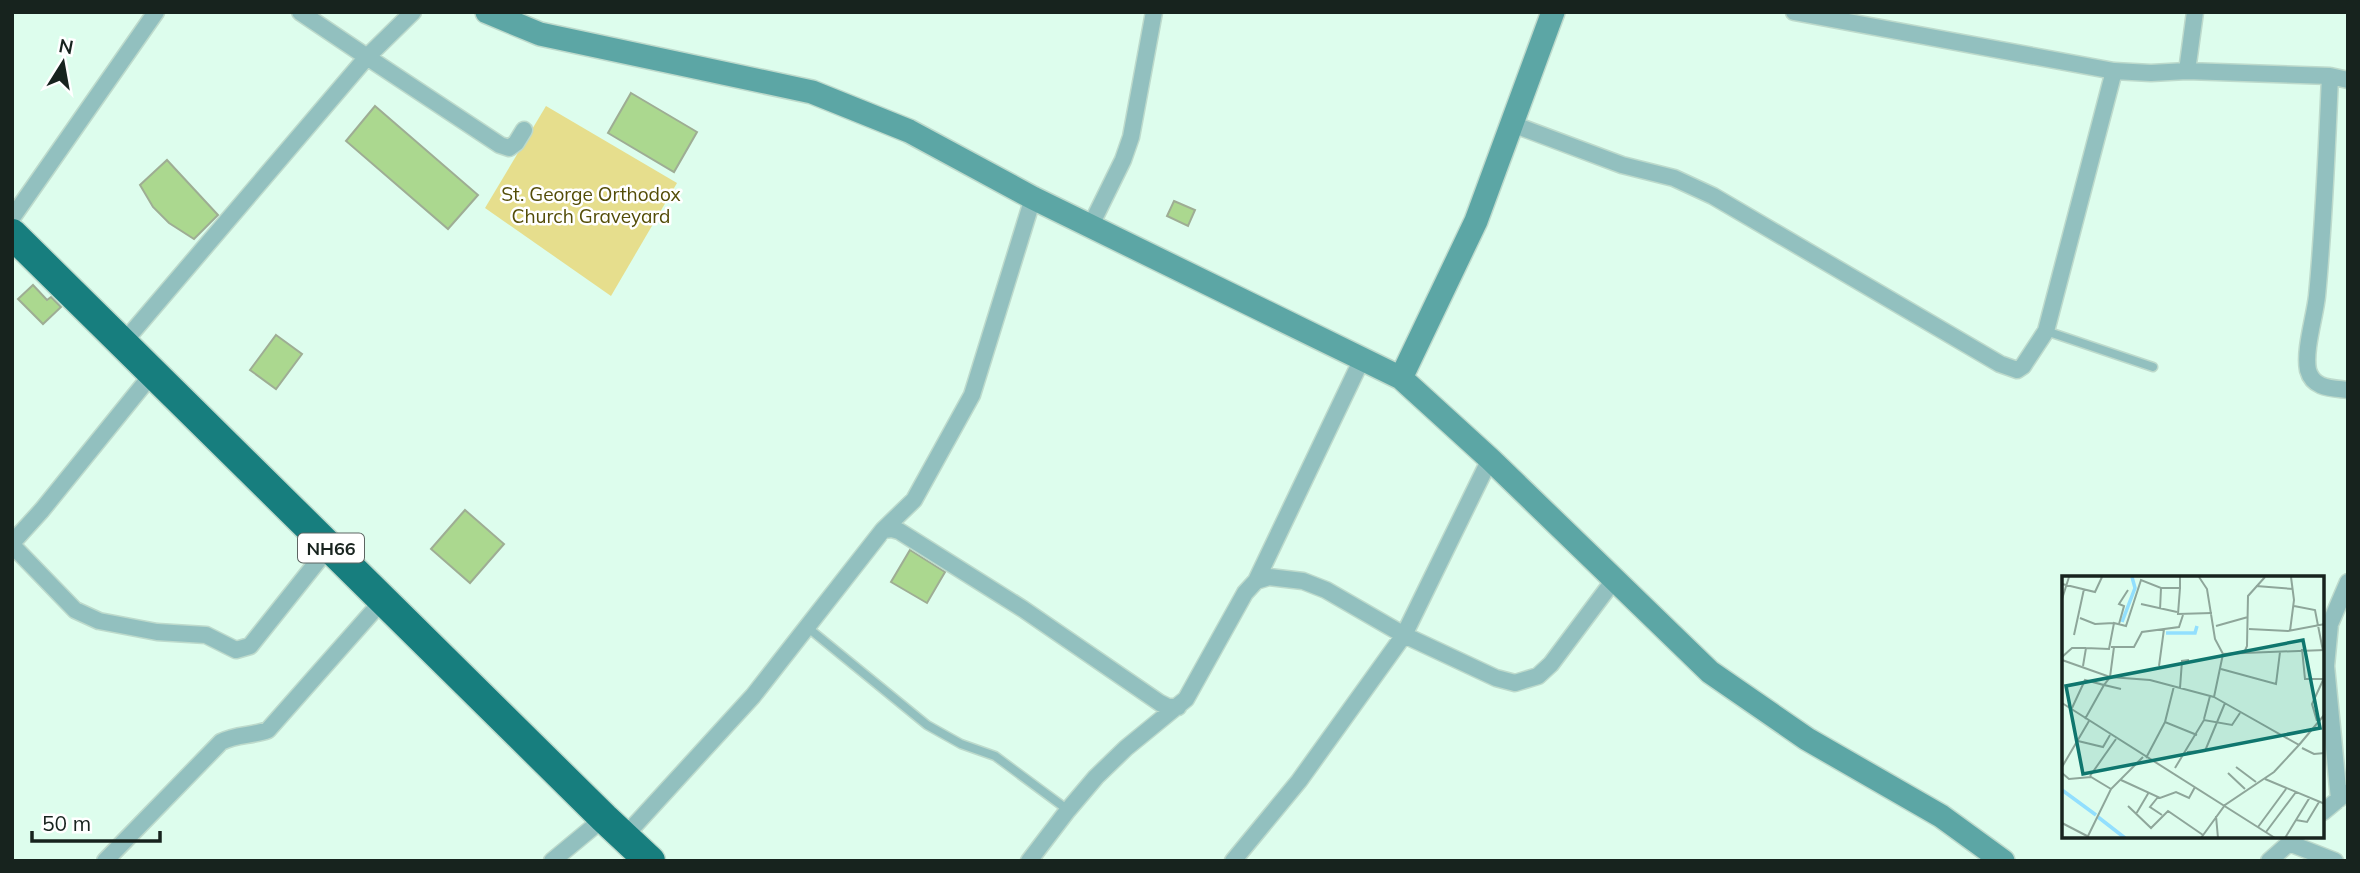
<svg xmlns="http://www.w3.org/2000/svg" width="2360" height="873" viewBox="0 0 2360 873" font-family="Mulish,sans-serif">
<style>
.green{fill:#e6de8d}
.building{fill:#abd88f;stroke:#9ead94;stroke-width:2}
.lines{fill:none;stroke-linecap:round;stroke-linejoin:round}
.lane-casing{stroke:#bddacc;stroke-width:11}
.street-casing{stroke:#bddacc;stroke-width:19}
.secondary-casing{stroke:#bddacc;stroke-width:26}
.highway-casing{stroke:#bddacc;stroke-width:33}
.lane{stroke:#92c0bf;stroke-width:8}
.street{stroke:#92c0bf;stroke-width:16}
.secondary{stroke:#5ca6a5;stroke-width:23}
.highway{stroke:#177e7e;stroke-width:30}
.labels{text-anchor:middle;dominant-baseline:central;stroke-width:5;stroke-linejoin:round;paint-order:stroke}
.shield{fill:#fff;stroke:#5d6562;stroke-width:2}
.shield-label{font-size:18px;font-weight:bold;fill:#17231e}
.park-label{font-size:19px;fill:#544d08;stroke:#fff}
.inset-river{fill:none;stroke:#92dffe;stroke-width:3.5}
.inset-road{fill:none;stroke:#8ea69a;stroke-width:2}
.view{fill:#0f766e;fill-opacity:0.15;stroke:#0f766e;stroke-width:3.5}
.inset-edge{fill:none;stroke:#17231e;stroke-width:3.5}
</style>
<rect width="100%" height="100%" fill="#ddfded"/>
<path class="green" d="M546,106l131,77 -66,113 -126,-88z"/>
<path class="building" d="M631,93l66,39 -23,40 -66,-39z
M375,106l103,89 -30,34 -102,-88z
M167,160l51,55 -24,24 -25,-16 -16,-16 -13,-22z
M1174,201l21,9 -7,16 -21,-10z
M33,285l14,15 4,-3 10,10 -18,17 -25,-25z
M276,335l26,19 -26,35 -26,-19z
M465,510l39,34 -34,39 -39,-34z
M910,550l35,22 -18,31 -36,-21z"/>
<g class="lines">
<g class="lane-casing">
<path id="lane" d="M2046,331l107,36
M807,627l120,98 34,19 34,12 73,54"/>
</g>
<g class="street-casing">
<path id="street" d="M300,12l67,45 46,-45
M1794,12l320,59 37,2 36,-2 143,5 18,4
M2187,71l8,-59
M2330,76c-3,73 -6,147 -13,220 -2,20 -13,54 -9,74 5,19 24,18 40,20
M1512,124l110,41 52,13 39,18 287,168 17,6 6,-4 23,-35 68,-260
M12,218l144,-206
M1090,227l33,-67 8,-23 23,-125
M123,343l244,-286 133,88 9,3 7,-5 8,-13
M883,530l31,-30 58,-105 61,-197
M12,543l30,-33 111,-137
M12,545l63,65 24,11 58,11 49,3 30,15 14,-4 79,-99
M1256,581l106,-222
M2339,799l-13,-133 4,-42 18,-42
M2323,812l23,-19
M624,837l129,-141 130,-166 9,-1 7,2 124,78 137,94 8,4h10
M2289,843l46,18
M105,861l116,-119c15,-8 31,-6 47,-12l115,-130
M552,861l52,-43
M1029,861l39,-51 28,-33 30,-29 60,-49 59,-106 11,-12 13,-4 34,4 23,9 78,45 92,43 19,5 23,-7 13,-12 63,-84
M1233,861l66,-80 105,-146 86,-176
M2269,861l27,-24"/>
</g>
<g class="secondary-casing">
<path id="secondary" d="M487,12l53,22 272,58 97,39 124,67 368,180 75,-157 77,-209
M1401,378l89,81 220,213 97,67 134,77 62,45"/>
</g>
<g class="highway-casing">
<path id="highway" d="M12,234l592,584 46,43"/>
</g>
<use href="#lane" class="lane"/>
<use href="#street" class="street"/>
<use href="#secondary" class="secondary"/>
<use href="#highway" class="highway"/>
</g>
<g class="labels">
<rect class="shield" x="298" y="533.5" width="66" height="29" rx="5"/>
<g class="shield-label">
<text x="331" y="548">NH66</text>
</g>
<g class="park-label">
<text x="591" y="194">St. George Orthodox<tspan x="591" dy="22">Church Graveyard</tspan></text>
</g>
</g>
<g transform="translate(2062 576)">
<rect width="262" height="262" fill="#ddfded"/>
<path class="inset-river" d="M60,46l13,-34 -3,-11M104,57h29l2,-7M0,214l34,25M36,241l27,21"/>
<path class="inset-road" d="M137,1l8,12 8,50 8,15M0,8l33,8 7,-15M194,10l37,3M118,12l-2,26 34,-1M0,23l7,-22M79,28l36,8M232,30l21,4 8,41M98,34l1,-22M18,42l15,6 19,-1M57,48l5,-18 -5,-2 9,-14M154,50l32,-9M187,53l39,2 37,-7M228,55l4,-31 -3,-23M12,59l10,-46M49,71h23l8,-15 37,-5 4,-12M240,73l3,30h18M182,77l81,-3M0,81l10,-9h14M0,84l48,17 40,3 64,17 9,-43 21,-1 3,-7 1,-50 17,-19M21,90l3,-18 23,1 5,-26 12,3 15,-46 20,8h19v-11M97,90l5,-37M159,93l55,15 4,-32M118,112l2,-27 7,-1M0,127l213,135M10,132l13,-28 19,5 6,-8 4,-30M23,143l19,-34 17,4M142,143l6,-23M255,145l-5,-17 12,-26M103,146l9,-36M16,165l25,6 7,-12M237,169l26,-31M240,172l12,6 11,-1M125,176l18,-1 20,-48M84,182l19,-36 32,13M0,191l27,-46M174,191l20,15M113,192l29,-48 28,5 8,-12M0,197l7,6 22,-2 20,12M166,197l17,16M28,200l26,-37M203,203l60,25M59,204l39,18 16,-6 13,6 6,-11M96,221l-8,10 12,8M66,230l23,22 17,-17 35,24M74,238l13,-22M154,240l2,22M234,244l11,2 12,-20M0,247l27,14M196,251l28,-38M204,256l30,-40M26,260l23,-47 32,-32M139,262l24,-33 49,-33 25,-27 -85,-48M223,262l25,-41"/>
<path class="view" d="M241,64l17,88 -237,46 -17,-88z"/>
<rect width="262" height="262" class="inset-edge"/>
</g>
<rect width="2360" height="873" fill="none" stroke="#17231e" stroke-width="28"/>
<g transform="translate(63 63) rotate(11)" stroke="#ffffff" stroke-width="5" paint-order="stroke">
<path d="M0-5L12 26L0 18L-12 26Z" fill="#17231e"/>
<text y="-10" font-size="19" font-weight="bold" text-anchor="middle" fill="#17231e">N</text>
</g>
<path d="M32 831v10h128v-10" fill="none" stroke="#17231e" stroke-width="3.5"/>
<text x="42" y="831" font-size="21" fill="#17231e" stroke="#ffffff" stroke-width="5" paint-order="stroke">50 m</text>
</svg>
